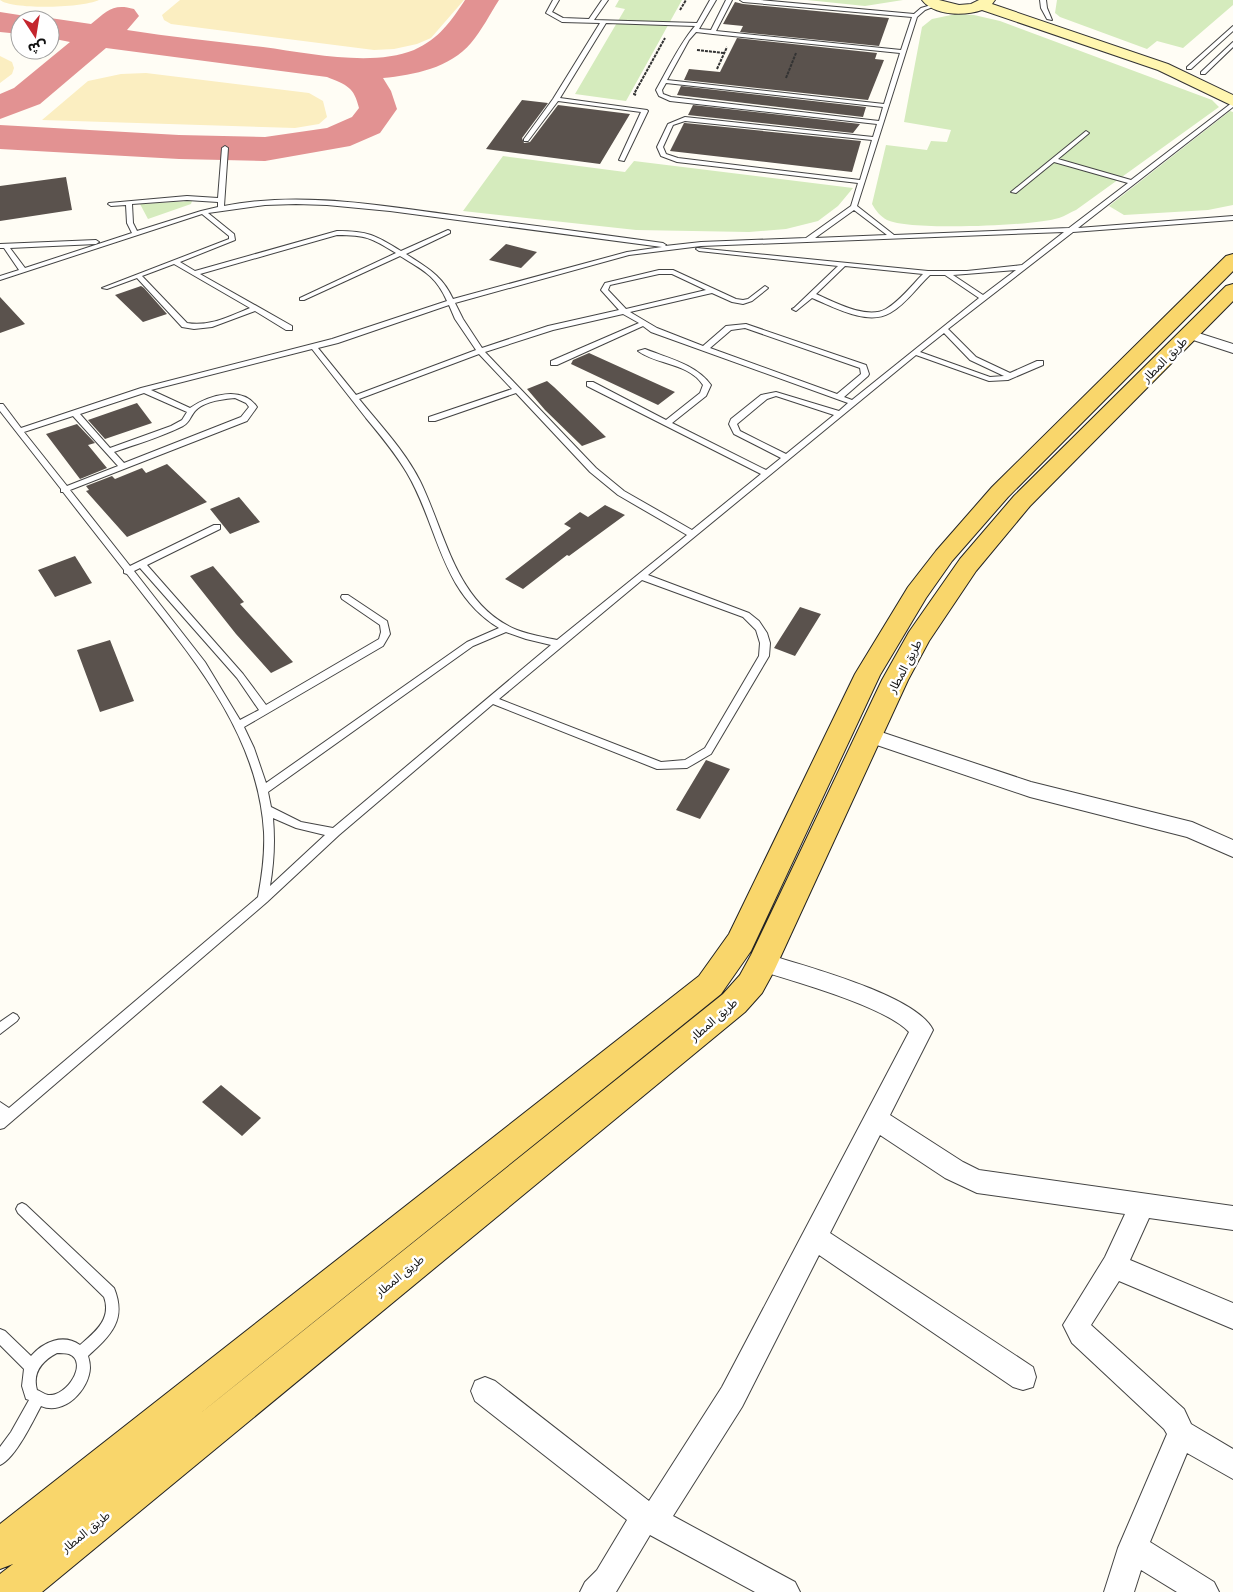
<svg xmlns="http://www.w3.org/2000/svg" width="1233" height="1592" viewBox="0 0 1233 1592" font-family="'Playfair Display','Noto Sans Arabic',serif">
<style>
.green{fill:#d5ebbd}
.sand{fill:#fbeec1}
.lines{fill:none;stroke-linecap:round;stroke-linejoin:round}
.taxiway{fill:#e29292;fill-rule:evenodd}
.building{fill:#5a524d}
.lane-casing{stroke:#444;stroke-width:2}
.street-casing{stroke:#444;stroke-width:2}
.secondary-casing{stroke:#333;stroke-width:2}
.primary-casing{stroke:#222;stroke-width:2}
.path{stroke:#333;stroke-width:2;stroke-dasharray:3 1;stroke-linecap:butt}
.lane{fill:#fff;fill-rule:evenodd}
.street{fill:#fff;fill-rule:evenodd}
.secondary{fill:#fff6b0;fill-rule:evenodd}
.primary{fill:#f9d66b;fill-rule:evenodd}
.labels{text-anchor:middle;dominant-baseline:central;stroke-width:5;stroke-linejoin:round;paint-order:stroke}
.street-label{font-size:12px;fill:#111;stroke:#fff}
</style>
<rect width="100%" height="100%" fill="#fffdf5"/>
<path class="green" d="M619,0h63l-56,101 -51,-7 50,-85 -10,-2z
M807,0h96l-38,6z
M1057,0h176v5l-50,43 -26,-7 -10,8 -87,-32 -5,-4z
M956,14l18,1 26,6 212,79 7,7 -143,103c-5,2 -11,6 -17,8 -25,8 -149,13 -172,2 -7,-4 -11,-9 -15,-16l14,-59 41,5 4,-9 16,1 4,-12 -47,-8 18,-95 10,-8z
M1230,111l3,1v93l-25,5 -84,5 -15,-9z
M503,156l122,16 9,-11 219,27 -15,18 -20,15 -32,8 -37,3 -113,-2 -173,-19z
M192,201l-1,3 -43,15 -8,-15z"/>
<path class="sand" d="M0,0h99c-17,8 -86,10 -99,0z
M180,0h284l-33,38 -14,6 -23,5 -20,1 -203,-26 -7,-4 -2,-5z
M0,56l12,6 2,6 -2,6 -12,9z
M146,73l163,20 14,8 4,16 -8,7 -24,4 -253,-8 46,-39 33,-7z"/>
<g class="lines">
<path class="taxiway" d="M465,0h34c-9,14 -17,30 -28,43 -21,25 -57,32 -88,35l8,13 6,18 -17,24 -30,13 -85,15 -86,-2 -179,-10v-24l179,10 86,2 62,-9 25,-11 7,-9c-5,-21 -12,-23 -32,-31l-221,-29 -66,56 -40,15v-25l14,-6 56,-46 -20,-4v-18h-10l10,-2 41,6c16,-13 22,-21 43,-15l5,7 -12,14c45,7 91,12 136,17 45,6 109,20 151,3 25,-11 37,-29 51,-50z
M0,12l32,5 3,3h-15v14l-20,-2z"/>
</g>
<path class="building" d="M735,2l8,2 146,14 -10,28 -139,-14 3,-6 -20,-2z
M737,38l140,15 -2,6 9,1 -16,40 -184,-20 5,-11 31,3z
M681,86l185,21 -3,10 -186,-22z
M522,100l26,3 -26,35 2,5 6,-1 28,-37 72,9 -30,50 -114,-15z
M693,105l167,19 -7,9 -165,-18z
M684,123h1l176,18 -9,31 -182,-21z
M66,177l6,33 -72,11v-35z
M506,244l31,8 -16,16 -32,-8z
M141,286l3,2 23,26 -24,8 -28,-27z
M0,297l25,27 -25,9z
M589,353l86,39 -17,13 -87,-41 2,-4z
M547,381l7,6 52,50 -24,9 -37,-36 -18,-21z
M137,403l15,20 -47,16 -17,-19z
M77,424l18,19 -7,2 19,23 -27,11 -34,-45z
M167,464l40,38 -80,35 -41,-46 3,-1 -3,-4 26,-10 3,3 27,-11 4,5z
M239,497l21,25 -30,12 -20,-25z
M605,505l20,10 -56,41 -2,-1 -44,34 -18,-10 66,-51 -7,-4 16,-12 8,5z
M75,556l17,27 -37,14 -17,-27z
M213,566l31,36 -4,2 53,58 -22,11 -35,-39 -46,-58z
M800,607l21,7 -26,42 -21,-8z
M110,640l24,61 -34,11 -23,-62z
M706,760l24,9 -30,50 -24,-9z
M221,1085l40,33 -19,18 -40,-34z"/>
<g class="lines">
<g class="lane-casing">
<path id="lane" d="M553,0h6l-7,12 11,6 26,1 13,-19h6l-14,20 103,3 13,-23h6l-17,29 12,1 15,-30h6l-16,31 185,19 11,-33 -169,-15 -3,-2h20l154,14 7,-6 17,-5v2l-13,5 -8,7 -60,189 37,29 175,-7 59,-45 -74,-21 -38,31 -5,-1 75,-61 3,2 -1,1 -30,25 73,21 102,-78v5l-155,121 155,-12v4l-160,12 -125,97 28,28 34,16 27,-12h6v4l-35,15 -19,1 -73,-26 -268,220 101,38 10,8 8,12 3,10 -1,13 -58,98 -24,14 -30,1 -164,-65 -154,131 -72,67 -263,226 -4,1v-27l9,6 249,-211c4,-21 7,-43 6,-65 -6,-102 -77,-181 -137,-258l-3,-1v-3l-61,-78h-2v-3l-61,-78v-7h3l18,24 120,-40 191,-49 115,-38c-11,-25 -24,-31 -47,-45l-96,44h-4v-2l96,-45c-25,-15 -29,-18 -59,-18l-137,39 92,52v4h-6l-31,-19 -43,16 -18,2 -12,-2 -45,-49 -30,11 -5,-1 127,-49v-3l-27,-22 -202,66v-4l19,-6 -15,-22h-4v-4l96,-4 3,2 -3,2 -86,4 15,20 107,-35 -5,-10 -1,-18 -15,1 -3,-2 1,-1 78,-7 31,2 4,-50 3,-2 3,2 -4,58c75,-15 153,-1 228,9 70,9 141,18 211,28l3,2 -1,1 36,-4 105,-4 45,-32 7,-23 -181,-21 -16,-6 -4,-9 11,-23 17,-7 188,20 4,-13 -207,-23 -11,-5 -3,-6c12,-21 23,-45 39,-64l-89,-3 -46,75 87,12 1,1 -24,50 -5,-1 22,-48 -83,-11 -30,40h-4v-2l29,-40 47,-76 -38,-1 -16,-9zM696,32l17,2 187,19 -16,51 -217,-24 22,-40zM666,83l217,24 -4,14 -208,-24 -8,-3 -1,-4zM685,121l187,19 -12,40 -182,-22 -12,-4 -3,-7 10,-22zM187,200l31,2v5l-17,4 -64,20 -4,-8 -1,-19zM296,204l31,1 63,6 272,36 -35,5 -174,47c-11,-24 -26,-31 -47,-45l44,-21v-2l-2,-1 -47,21c-26,-16 -33,-20 -64,-20l-142,40 -15,-9 55,-22 -1,-6 -26,-21 57,-8zM854,210l33,25 -72,3zM1064,232l-42,33 -55,6h-39l-231,-23 -1,1 3,2 139,15 -44,42 -2,1 4,2 16,-13c22,9 55,28 78,15 16,-9 27,-26 40,-38h15l34,23 -127,102 -8,-3 24,-21 1,-2 -3,-9 -120,-41 -20,2 -23,20 -46,-18 -27,-16 82,-19 20,9 11,2 9,-3 15,-12 1,-1 -3,-2 -17,13 -5,1 -7,-1 -63,-29h-14l-54,13 -4,7 18,20 -71,16 -66,22 -19,-29 -8,-16 174,-48 72,-9zM174,264l76,44c-20,8 -40,19 -63,15l-45,-47zM845,266l78,8c-12,12 -23,27 -37,35 -19,11 -52,-7 -70,-15zM1016,270l-33,25 -30,-20zM659,274h13l34,16 -80,19 -18,-19 2,-5zM449,305l6,14 21,31 -120,45 -38,-47 20,-5zM623,314l16,9 -88,38v4h6l86,-39 8,6 197,71 -9,8 -63,-19 -15,3 -30,24 -2,5 5,10 47,24 -15,12 -94,-47 34,-27 5,-11c-15,-21 -44,-27 -66,-36l-7,2c19,14 51,12 65,34l-3,8 -34,27 -73,-38h-6v4l174,88 -69,56 -68,-39 -28,-23 -111,-116 68,-22zM745,328l115,40 1,6 -24,20 -127,-46 21,-18zM944,333l26,27 34,16 -14,1 -70,-25zM312,349c18,23 36,46 54,69 15,18 30,36 41,55 32,54 33,119 92,155l-32,14 -201,141 -12,-35 -10,-21 139,-81 7,-12 -3,-13 -39,-26h-6l-1,2 1,2 38,26 1,7 -2,7 -113,66 -23,-31 -96,-109 73,-36v-4h-6l-84,41 -60,-76 177,-69 10,-14c-15,-22 -48,-12 -67,1l-39,-18zM479,354l33,35 -83,28v4h6l81,-28 74,79 28,23 69,40 -130,105c-13,-3 -27,-5 -40,-10 -61,-25 -71,-96 -97,-149 -15,-30 -40,-56 -61,-82zM144,393l43,19 -5,8 -11,6 -61,22 -30,-34zM776,396l58,19 -48,39 -46,-23 -3,-7 30,-25zM235,398l11,5 3,4 -8,10 -117,46 -10,-11c23,-8 47,-15 69,-26 7,-4 7,-9 12,-15 8,-9 27,-12 40,-13zM73,416l45,50 -51,20 -43,-54zM140,568l97,110 22,32 -19,10 -35,-58 -71,-91zM642,580l101,37 13,13 4,13 -1,13 -54,92 -20,12 -24,2 -162,-63zM506,632l20,7 25,6 -218,183 -32,-6 -30,-15 -3,-15 205,-146zM273,818l23,10 29,7 -55,51c4,-23 5,-45 3,-68z
M1040,0h6l1,8 5,12 -5,-1 -6,-11z
M1233,26v5l-42,38h-4v-2z
M1233,42v5l-28,27h-4v-2z
M13,1013l4,2 2,3 -2,3 -17,13v-12z
M22,1203l4,2 88,83c13,32 -3,47 -26,68 1,3 2,8 2,12 -1,22 -26,48 -49,38 -8,15 -26,53 -41,59v-18l11,-15 18,-32 -3,-1 -4,-13 2,-17 -24,-24v-16l5,2 26,25c12,-14 32,-23 49,-11 15,-13 32,-26 24,-48l-86,-84 -2,-4 2,-4zM57,1353c3,0 8,0 12,1 20,8 -2,43 -21,41 -4,-1 -8,-4 -11,-5 -5,-18 5,-29 20,-37z"/>
</g>
<g class="street-casing">
<path id="street" d="M1189,330l44,14v9l-49,-16 -2,-3 2,-3z
M869,728l162,54 161,40 41,18v17l-46,-20 -157,-40 -168,-57 -3,-5 3,-5z
M763,953c38,12 154,42 170,77l-43,85 73,47 16,8 254,36v24l-84,-12 -19,42 103,43v26l-114,-48 -28,44 93,84 7,15 42,25v30l-46,-26 -37,89 64,40 5,10h-42l-36,-22 -7,22h-30l14,-44 49,-114 -3,-5 -92,-86 -9,-18 42,-68 20,-43 -148,-21 -32,-15 -65,-43 -50,98 203,134 3,10 -3,10 -10,3 -10,-3 -194,-132 -77,152 -69,109 122,66 5,10h-45l-105,-57 -34,57h-36l5,-10 12,-12 30,-50 -152,-119 -4,-10 4,-10 10,-4 10,4 154,120 73,-114 187,-355c-24,-26 -117,-51 -154,-63l-3,-7 3,-7z"/>
</g>
<g class="secondary-casing">
<path id="secondary" d="M922,0h17l20,5 12,-1 8,-4h16l-3,4 176,60 65,31v11l-75,-36 -176,-60c-17,6 -48,6 -60,-10z"/>
</g>
<g class="primary-casing">
<path id="primary" d="M1233,254v17l-225,226 -56,64 -26,37 -46,77 -129,276 -30,43 -529,426 531,-426 17,-19 11,-20 131,-275 27,-48 51,-73 54,-63 212,-210 7,-2v17l-203,205 -54,65 -47,70 -21,39 -134,291 -12,22 -17,19 -703,580h-42v-18l13,-10 -13,5v-45l699,-548 30,-42 126,-260 53,-87 28,-36 56,-64 234,-231z"/>
</g>
<path class="path" d="M680,10l6,-10
M697,50l27,3
M717,69l10,-22
M786,78l10,-25
M636,95l-2,-1 31,-56"/>
<use href="#lane" class="lane"/>
<use href="#street" class="street"/>
<use href="#secondary" class="secondary"/>
<use href="#primary" class="primary"/>
</g>
<g class="labels">
<g class="street-label">
<text transform="translate(1164 359) rotate(-45)">طريق المطار</text>
<text transform="translate(904 666) rotate(-62)">طريق المطار</text>
<text transform="translate(713 1019) rotate(-41)">طريق المطار</text>
<text transform="translate(399 1275) rotate(-39)">طريق المطار</text>
<text transform="translate(85 1531) rotate(-39)">طريق المطار</text>
</g>
</g>
<g transform="translate(35 35) rotate(168)"><circle r="24" fill="#ffffff" stroke="#a0a0a0"/>
<path d="M0-4L9 19L0 12L-9 19Z" fill="#c4262e"/>
<text y="-8" font-size="14" font-weight="bold" text-anchor="middle" fill="#111111">ش</text>
</g>
</svg>
